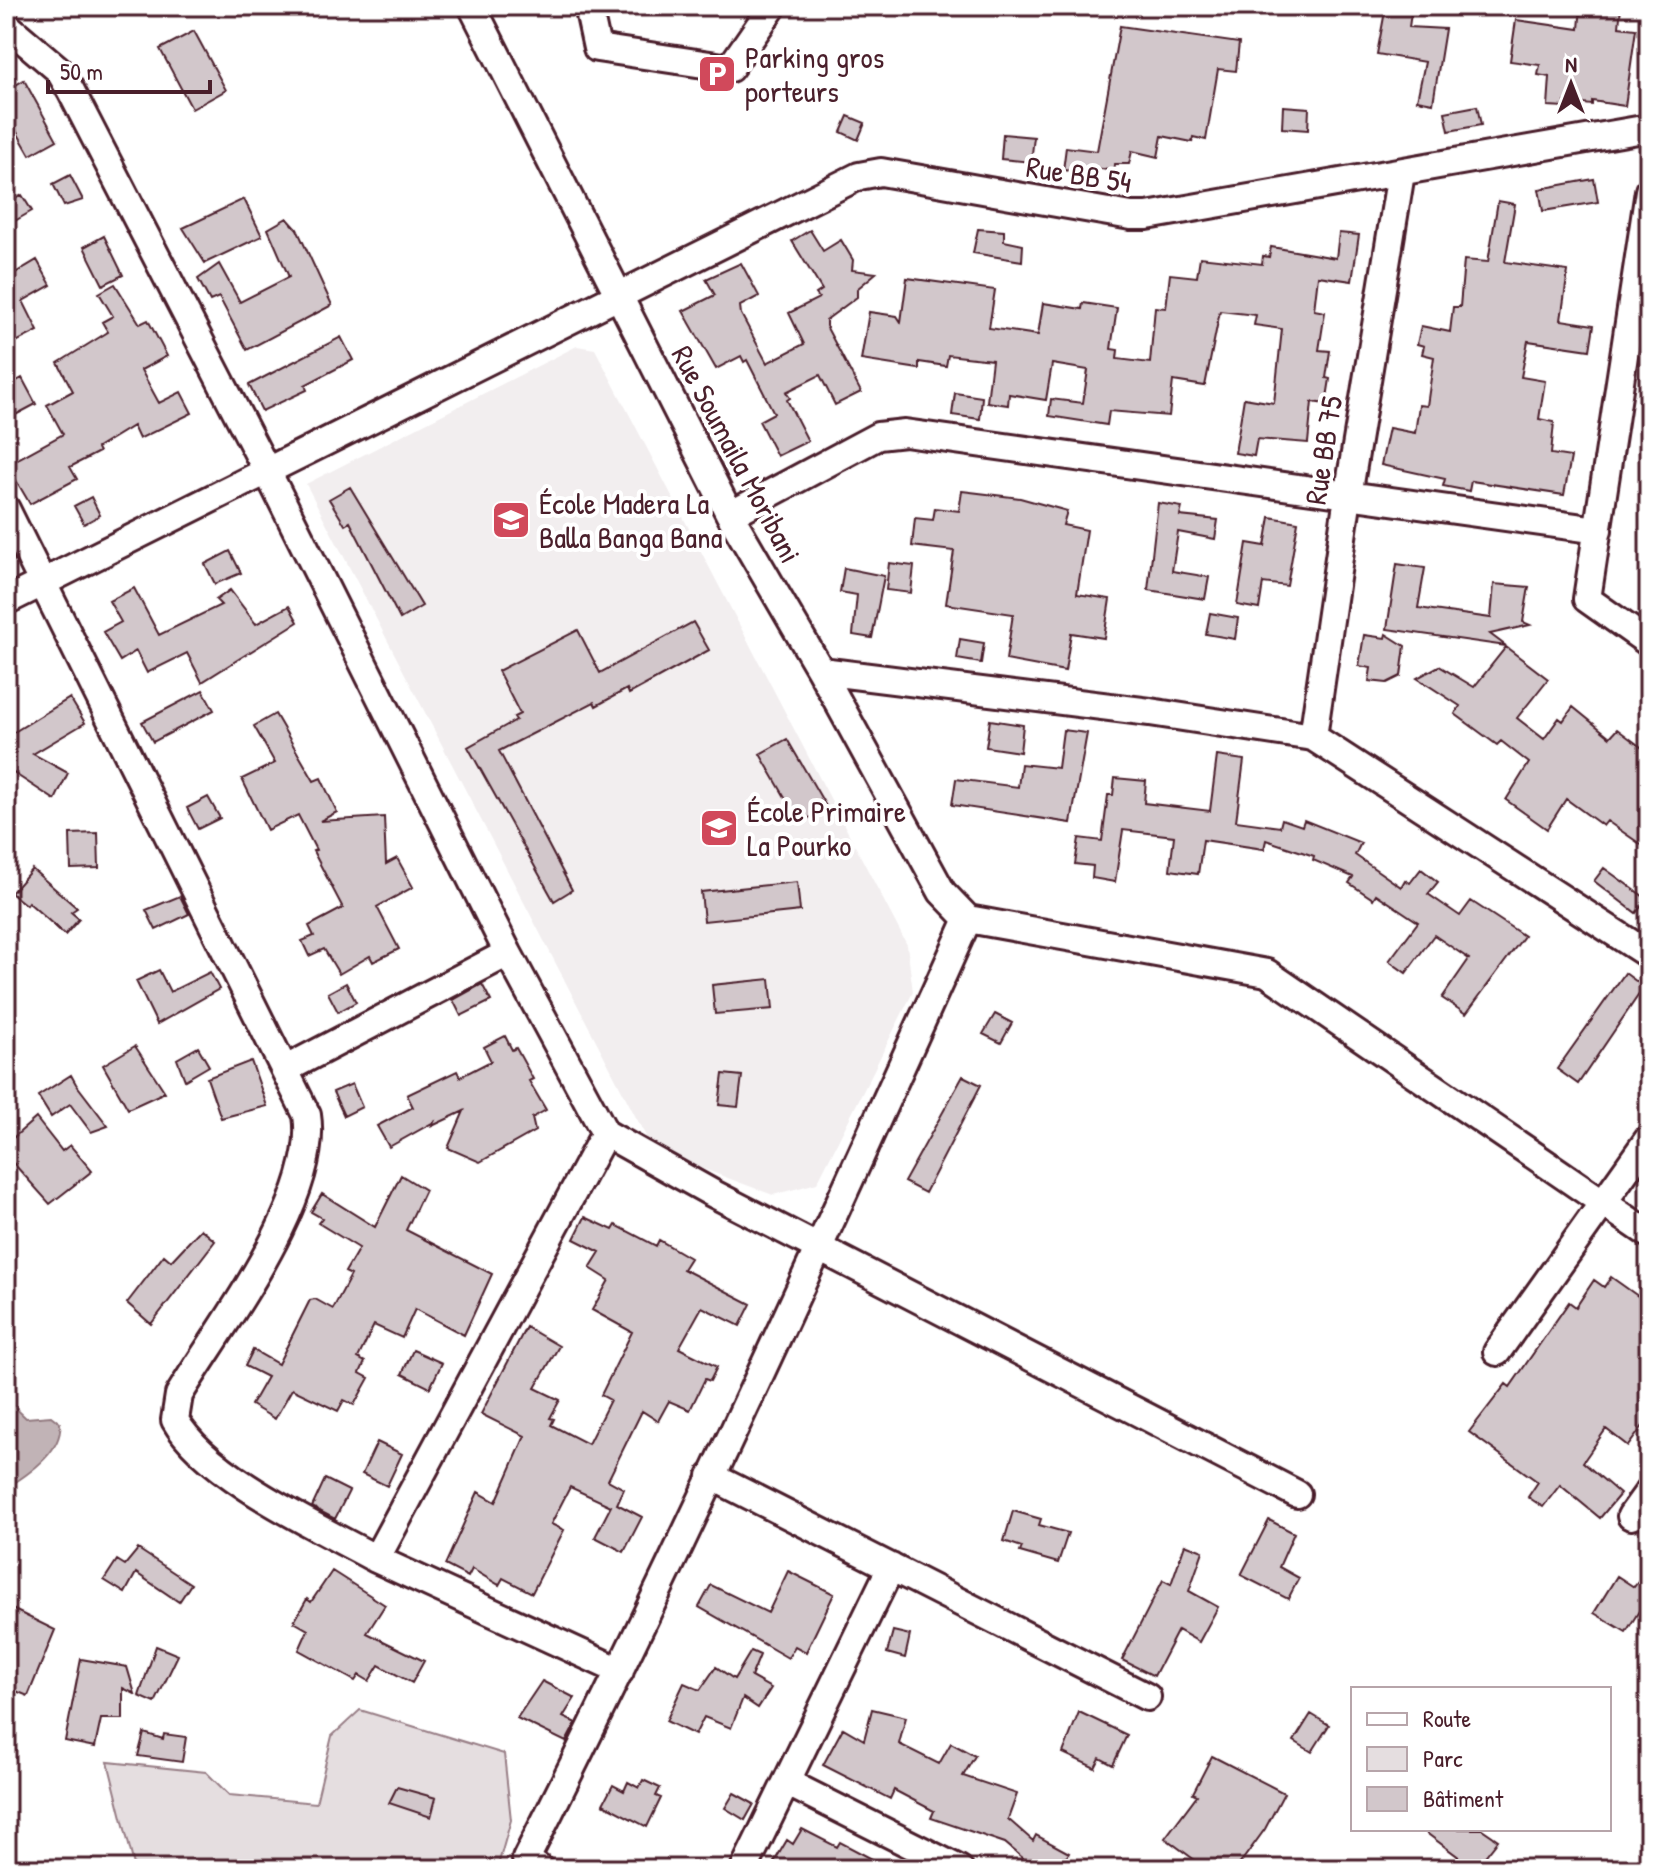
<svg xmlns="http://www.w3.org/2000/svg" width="1655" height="1875" viewBox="0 0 1655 1875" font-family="'Patrick Hand',sans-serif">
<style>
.built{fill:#f2eeef}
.green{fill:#e5dee0;stroke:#987e86;stroke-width:2}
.water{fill:#c1b3b6;stroke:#91787e;stroke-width:2}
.building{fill:#d2c7cb;stroke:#4a1f2b;stroke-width:2}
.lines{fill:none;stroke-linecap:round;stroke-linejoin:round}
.minor-casing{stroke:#4a1f2b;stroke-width:32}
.minor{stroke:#fff;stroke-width:26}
.labels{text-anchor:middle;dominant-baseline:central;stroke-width:8;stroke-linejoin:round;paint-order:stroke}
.poi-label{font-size:30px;fill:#4a1f2b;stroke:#fff;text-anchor:start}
.street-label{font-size:30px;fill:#4a1f2b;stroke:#fff}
</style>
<rect width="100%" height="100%" fill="#fff"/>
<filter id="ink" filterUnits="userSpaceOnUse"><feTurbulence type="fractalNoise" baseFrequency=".0125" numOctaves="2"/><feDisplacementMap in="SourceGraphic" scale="16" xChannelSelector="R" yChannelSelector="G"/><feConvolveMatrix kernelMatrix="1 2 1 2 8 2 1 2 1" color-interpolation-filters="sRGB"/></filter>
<g filter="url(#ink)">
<path class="built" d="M577,346l18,3 312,596 6,47 -96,191 -44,12 -120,-45 -347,-666z"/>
<path class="green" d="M360,1710l144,44 7,66 -14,49h-362l-27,-107 98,10 23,23 87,8 16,-67z"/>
<path class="water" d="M6,1399l20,19 25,-2 9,7c4,28 -34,53 -54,65z"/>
<path class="building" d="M1386,6h26l-3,21 36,2 -12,74 -16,-3 8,-38 -48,-8z
M1581,6h40l-2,21 17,2 -11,77 -33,-5v4l-27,-3v5l-17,-1 2,-29 -12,-2 2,-10 -30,-4 6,-41 63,9z
M1120,26l119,17 -3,28 -18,-2 -12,71 -13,-3 -1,5 -30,-6 -4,21 -26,-6 -3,13h-14l-1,7 -25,-4v6l-26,-3 3,-23 31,4z
M194,31l32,59 -34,19 -32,-60z
M24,80l33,60 -27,15 -24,-42v-22z
M1283,106l26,2 -1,22 -26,-2z
M1477,106l4,19 -32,6 -4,-19z
M848,116l17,7 -7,17 -17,-8z
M1003,134l31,3 -3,25 -30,-3z
M70,175l13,25 -19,6 -11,-22z
M1594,179l4,23 -55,9 -4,-22z
M22,195l10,16 -26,15v-22z
M244,199l18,37 -57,27 -22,-35z
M1498,201l17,3 -10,58 63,9 -7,49 33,5 -4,25 -62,-9 -7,36 24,4 -6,38 15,3 -3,32 20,3 -7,38 -93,-14 -2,10 -26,-5 2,-7 -64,-14 8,-37 26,5 4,-28 8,1 7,-49 -12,-3 2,-8 -7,-2 4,-18 29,6 3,-25h7l4,-47 24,2z
M287,218l10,11 35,76 -85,45 -28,-53 -9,4 -12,-22 21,-15 21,38 49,-25 -21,-48z
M978,229l26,2v10l19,4 -1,16 -49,-8z
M810,230l13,21 18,-11 12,20 -1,10 24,3 -19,16v8l-31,23v6l35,66 -26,13 -15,-30 -34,17 4,6 -3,2 21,41 -31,15 -18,-35 15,-8 -27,-53 -3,2 -3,-6 -25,13 -33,-58 32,-16 -9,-16 35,-16 18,33 -19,10 1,8 26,49 37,-19 -15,-31 30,-15 -3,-4 6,-4 -30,-49z
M1339,233l20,2 -7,46 -34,-5 -4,34 11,2 -6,38 11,1 -4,27 4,1 -4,25 -14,-2 -4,41 -51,-4 -3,17 -19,-3 9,-55 30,5 8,-74 -28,-4 2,-10 -36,-4 -15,75 -32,-5 -4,35 -60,-5 -2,14 -58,-9 2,-17 32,4 5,-33 -36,-6 -6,36 -37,-6 -1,11 -21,-3 5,-42 -44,-5 -2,11 -27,-4v7l-58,-9 8,-48 28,4 4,6 6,-44 88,12 -6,38 49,7 5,-32 39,6 1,-6 34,5 -6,41 7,1 -1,9 33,4 5,-56 11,1 4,-34 27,3 3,-20 62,7 1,-8 6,1 2,-10 65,11z
M104,236l19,39 -20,10 -19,-38z
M37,260l14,25 -28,16 15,30 -32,16v-78l4,7z
M115,284l25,40 8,-4 19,36 -26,14 18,33 22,-11 11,21 -53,26 -6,-13 -36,22 2,4 -29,15 7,12 -47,25 -23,-39 56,-31 -16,-29 26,-14 -15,-28 50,-31 -6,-10 11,-6 -14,-23z
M341,337l12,23 -48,25 2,5 -45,21 -13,-26z
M22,378l14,26 -30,16v-33z
M955,393l27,4 -2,22 -28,-4z
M350,487l72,119 -22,13 -50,-97 -5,3 -16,-26z
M962,491l58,7 47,13 -4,14 24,5 -10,64 33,5 -6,39 -33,-5 -6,38 -59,-11 7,-46 -67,-10 8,-53 -42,-5 3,-28 18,2 2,-12 24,3z
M91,497l9,18 -16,9 -10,-18z
M1158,503l24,4 -2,9 38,4 -3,19 -37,-7 -6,39 37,6 -4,22 -57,-9z
M1270,517l28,5 -11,64 -24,-3 -4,26 -22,-4 10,-62 18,3z
M230,551l11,22 -26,11 -10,-20z
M889,563l25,3 -3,27 -25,-3z
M1397,564l28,4 -7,40 73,10 3,-34 35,3 -6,35 7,3 -40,9 16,12 -119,-17z
M844,568l40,8 -12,62 -19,-3 4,-40 -17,-3z
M134,588l25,47 62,-30 -5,-5 14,-10 26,34 33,-18 9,16 -96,60 -15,-29 -40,20 -11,-22 -16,10 -17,-29 18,-10 -12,-21z
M1210,613l28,5 -3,21 -29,-5z
M693,622l16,28 -80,44 -2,-5 -31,17 -2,-4 -95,49 73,139 -18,11 -86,-154 48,-27 -2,-3 6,-3 -22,-43 80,-41 22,43z
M1386,634l19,12 -4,30 -14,7 -18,-2 2,-13 -12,-2 5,-31 21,3z
M960,639l24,4 -3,20 -24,-4z
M1506,647l42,32 -31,39 27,21 15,-21 4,3 10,-14 37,30 7,-8 32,24v97l-42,-29 -4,5 -37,-27 -19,30 -41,-29 23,-37 -28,-22 -4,4 -42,-31 5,-8 -43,-28 22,-12 35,21z
M203,690l11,20 -61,32 -11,-20z
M70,698l15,25 -52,31 35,19 -13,27 -49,-32v-31z
M275,714l39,67 7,-3 16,34 -17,9 64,-4 2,47 11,-6 16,29 -36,20 22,42 -26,13 -3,-6 -31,18 -15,-25 -15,7 -7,-15 12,-5 -5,-10 34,-18 -30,-57 3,-1 -18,-35 -31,15 -25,-51 33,-16 -21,-37z
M990,720l33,5 -3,27 -34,-5z
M1063,730l24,3 -16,90 -119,-18 4,-26 62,8 3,-23 37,4z
M787,739l40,69 -27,15 -40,-69z
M1217,756l27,4 -8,61 44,6 2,-8 20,7 2,-6 57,23 -6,12 46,32 4,-7 5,3 11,-14 17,13 -10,12 32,22 11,-15 53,35 -58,78 -24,-16 27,-39 -35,-24 -28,38 -17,-12 29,-39 -42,-28 -3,5 -24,-16 4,-6 -40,-17 1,-4 -48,-16 -2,9 -61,-9 -5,34 -28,-4 4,-34 -51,-6 -8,52 -23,-4 1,-12 -18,-2 4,-26 23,3 6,-46h5l2,-17 31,3 -2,22 66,8z
M208,797l12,21 -22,11 -11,-21z
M98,833l1,35 -28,1 -1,-35z
M1604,868l43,31 -11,14 -42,-32z
M32,869l45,39 -6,4 8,7 -14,16 -37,-33 -2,3 -15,-12z
M797,882l3,29 -96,10 -3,-29z
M180,896l9,18 -33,16 -10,-20z
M159,970l11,22 40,-20 9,17 -62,35 -21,-43z
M1625,973l19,14 -66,97 -21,-15z
M770,979l3,30 -58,5 -3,-29z
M346,983l10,19 -18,10 -10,-19z
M482,984l9,17 -30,15 -8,-16z
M995,1014l17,9 -11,20 -18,-9z
M505,1036l7,14 4,-2 17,31 -4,2 17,29 -14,8 3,13 -55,31 -32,-14 16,-37 -32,15 2,-4 -45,25 -12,-21 36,-19 -6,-12 50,-24 3,6 31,-16 -7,-14z
M135,1046l30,46 -37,17 -25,-44z
M198,1047l11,19 -24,14 -8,-21z
M251,1061l16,45 -46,12 -14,-40z
M723,1074l19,2 -4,31 -19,-2z
M71,1075l5,9 32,42 -17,6 -21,-28 -19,13 -13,-21z
M963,1076l18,9 -56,108 -21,-11z
M352,1084l10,23 -18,9 -11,-24z
M36,1118l26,33 8,-6 22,26 -42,33 -44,-49v-11z
M401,1175l24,15 -19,40 86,44 -28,61 -49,-26 -13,29 -28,-13 -16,33 7,4 -5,11 9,5 -15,27 -10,-5 -6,11 -46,-22 -17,30 -24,-14 16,-28 -22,-11 8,-16 25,14 32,-64 5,-1 18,10 18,-34 -6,-3 14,-24 -41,-25 4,-5 -11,-6 11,-18 53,33z
M585,1217l28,13 3,-5 40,21 3,-6 31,18 -7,11 68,35 -11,22 -38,-19 -23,41 38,19 -7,14 -5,-2 -15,31 -21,-9 -11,20 -16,-10 -34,69 16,9 -7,15 25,13 -18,35 -29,-15 16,-31 -41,-19 -19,37 13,6 -32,63 -29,-15 -4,7 -27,-16 -4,8 -23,-12 33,-73 18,10 29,-66 -44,-22 45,-87 33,19 -24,42 25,12 -10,18 4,1 -3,6 37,19 22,-44 -9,-5 31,-63 -40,-22 17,-30 -19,-12 10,-16 -26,-13z
M201,1229l14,12 -64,83 -24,-21 37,-48 7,6z
M1611,1277l38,27v114l-21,28 -22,-17 -23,33 37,32 -20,24 -40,-33 -17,22 -15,-10 10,-15 -69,-50 37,-48 4,3 59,-85 7,5 18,-27 10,7z
M413,1350l29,13 -12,25 -28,-14z
M377,1442l25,12 -15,32 -25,-12z
M325,1479l24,12 -14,28 -23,-12z
M1013,1511l28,8 -2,6 29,8 -10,30 -38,-11 2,-5 -18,-6z
M1269,1520l25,13 -15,34 20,11 -11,21 -47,-24z
M1185,1544l18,7 -14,40 29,16 -19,35 -21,-12 -24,46 -32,-16 41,-80 8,4z
M138,1549l53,35 -12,18 -43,-29 -11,20 -21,-13 13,-20 8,5z
M1649,1568v27l-23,37 -32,-19 23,-37 17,11z
M332,1571l53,34 -18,28 57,28 -12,22 -33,-18 -10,16 -10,-6 -4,6 -56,-31 9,-20 -14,-8 13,-23 4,3z
M788,1571l46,23 -28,58 -11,-6 -7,12 -89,-51 12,-22 57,28z
M6,1606l49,24 -27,66 -22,-9z
M893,1631l17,4 -5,23 -18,-5z
M156,1646l22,9 -23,48 -16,-7z
M751,1651l9,4 -9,22 20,11 -13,20 -15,-10 -12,30 -27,-11 -9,18 -29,-14 18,-38 16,7 16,-23 18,12z
M81,1659l46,8 8,27 -12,-6v31h-22l-6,28 -30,-6z
M542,1681l33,17 -12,19 13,6 -10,19 -49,-24z
M872,1709l34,8 -7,27 40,20 12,-21 24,13 -12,20 54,18 -9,25 25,22 3,-6 33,18 -9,16h-42l6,-10 -19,-16 -74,-25 3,-7 -40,-21 -4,9 -67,-34 20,-37 21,12z
M1079,1712l48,23 -14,30 -13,-7 -5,10 -32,-15z
M1311,1714l18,11 -17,27 -18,-11z
M144,1733l19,6 1,-5 22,3 -4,25 -44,-6z
M1212,1756l72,37 -19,36 -29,40h-29l-42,-31 32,-43 -4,-2z
M643,1780l17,8 -4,8 5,2 -14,29 -44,-23 10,-19 11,6 4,-9 11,6z
M397,1787l39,11 -5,19 -42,-14z
M734,1793l20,11 -9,16 -20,-12z
M802,1829l35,18 3,-5 51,27h-121l17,-29 6,4z
M1421,1829h61l16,11 -23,29z"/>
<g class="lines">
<g class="minor-casing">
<path id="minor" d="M472,6l258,509 91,156 121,221 26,27
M588,6l9,42 133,20 43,-62
M6,25l53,45 12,21 196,380 241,482 97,180 107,60 585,301
M1649,191l-62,408 62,44
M6,509l301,606c13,83 -86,210 -128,280l-4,25c32,57 145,108 201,139
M730,515l148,-79 27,-3 693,97
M6,601l853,-425 22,-4 250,44h16l502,-88
M821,671l329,41 163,25 336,218
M1313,737l35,-241 53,-323
M968,919l299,54 382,261
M286,1069l222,-116
M605,1133l-229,426 244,112
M1497,1352l152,-214
M711,1476l436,221
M1631,1516l18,-25
M788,1783l171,86
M540,1869l-14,-10c156,-309 300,-625 442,-940
M744,1869l147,-302"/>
</g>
<use href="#minor" class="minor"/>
</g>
</g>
<defs>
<g id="parking-square" transform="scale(2)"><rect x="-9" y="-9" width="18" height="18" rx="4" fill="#d1495b" stroke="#fff"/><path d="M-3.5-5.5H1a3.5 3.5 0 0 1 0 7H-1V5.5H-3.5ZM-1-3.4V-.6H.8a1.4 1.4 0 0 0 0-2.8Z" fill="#fff"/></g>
<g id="school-square" transform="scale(2)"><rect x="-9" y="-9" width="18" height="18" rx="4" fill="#d1495b" stroke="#fff"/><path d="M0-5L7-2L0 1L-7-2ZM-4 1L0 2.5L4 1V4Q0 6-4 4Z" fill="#fff"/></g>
</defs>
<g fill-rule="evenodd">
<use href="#parking-square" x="717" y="74"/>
<use href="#school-square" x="511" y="520"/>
<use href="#school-square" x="719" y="828"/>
</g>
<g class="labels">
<g class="poi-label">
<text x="745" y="57">Parking gros<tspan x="745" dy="34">porteurs</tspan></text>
<text x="539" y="503">École Madera La<tspan x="539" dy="34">Balla Banga Bana</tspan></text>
<text x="747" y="811">École Primaire<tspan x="747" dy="34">La Pourko</tspan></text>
</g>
<g class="street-label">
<text transform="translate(1079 174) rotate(9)">Rue BB 54</text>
<text transform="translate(1323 450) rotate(-81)">Rue BB 75</text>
<text transform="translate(737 454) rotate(62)">Rue Soumaila Moribani</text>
</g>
</g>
<rect width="1655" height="1875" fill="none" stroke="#fff" stroke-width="32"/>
<rect x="16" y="16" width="1623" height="1843" fill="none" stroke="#4a1f2b" stroke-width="3" filter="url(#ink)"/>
<rect x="1351" y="1687" width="260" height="144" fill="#ffffff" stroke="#b7a5aa" stroke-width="2"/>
<rect x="1367" y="1713" width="40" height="12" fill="#ffffff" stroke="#b7a5aa" stroke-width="2"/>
<text x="1423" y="1727" font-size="24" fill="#4a1f2b">Route</text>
<rect x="1367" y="1747" width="40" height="24" fill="#e5dee0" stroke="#b7a5aa" stroke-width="2"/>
<text x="1423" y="1767" font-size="24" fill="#4a1f2b">Parc</text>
<rect x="1367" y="1787" width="40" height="24" fill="#d2c7cb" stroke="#b7a5aa" stroke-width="2"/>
<text x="1423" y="1807" font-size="24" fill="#4a1f2b">Bâtiment</text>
<g transform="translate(1571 84)" stroke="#ffffff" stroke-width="6" paint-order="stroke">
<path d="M0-6L14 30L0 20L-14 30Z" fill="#4a1f2b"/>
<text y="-12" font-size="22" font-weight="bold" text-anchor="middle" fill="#4a1f2b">N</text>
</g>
<path d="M48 80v12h162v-12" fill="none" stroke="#4a1f2b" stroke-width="4"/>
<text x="60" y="80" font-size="24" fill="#4a1f2b" stroke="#ffffff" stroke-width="6" paint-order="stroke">50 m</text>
</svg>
